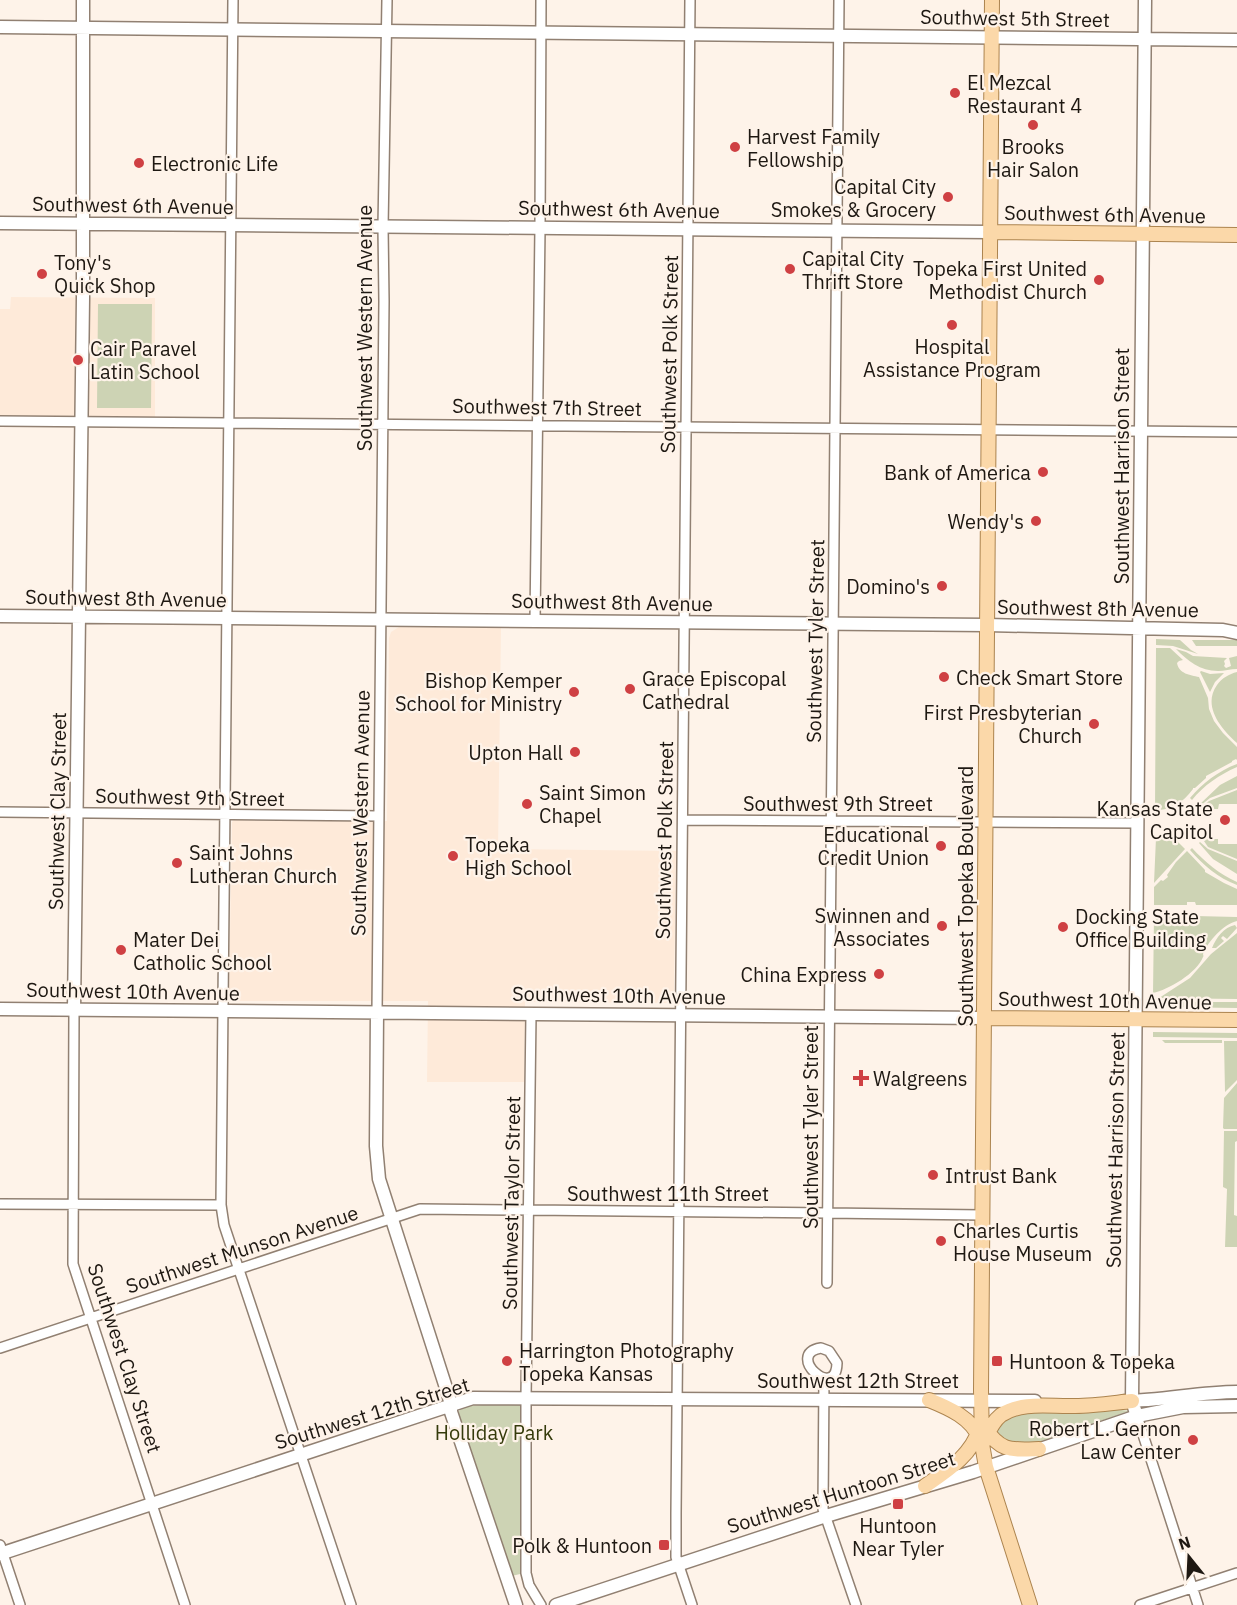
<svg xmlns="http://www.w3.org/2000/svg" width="1237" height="1605" viewBox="0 0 1237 1605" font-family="'IBM Plex Sans',sans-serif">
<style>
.built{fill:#feead9}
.green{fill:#cdd3b4}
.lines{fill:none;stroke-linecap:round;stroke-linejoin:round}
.street-casing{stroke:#918072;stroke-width:12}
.secondary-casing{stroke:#918072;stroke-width:15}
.primary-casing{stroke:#ac844f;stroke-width:16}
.street{stroke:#fff;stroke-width:9}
.secondary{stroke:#fff;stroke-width:12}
.primary{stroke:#fbd8a9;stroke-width:14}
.poi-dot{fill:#cf4043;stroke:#fef3e9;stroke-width:2}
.labels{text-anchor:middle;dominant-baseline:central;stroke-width:4.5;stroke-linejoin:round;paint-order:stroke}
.street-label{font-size:20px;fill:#1e1812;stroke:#fef3e9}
.poi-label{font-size:20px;fill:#1e1812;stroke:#fef3e9;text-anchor:start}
.park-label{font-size:20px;fill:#353b0c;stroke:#fef3e9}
</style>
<rect width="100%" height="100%" fill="#fef3e9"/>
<path class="built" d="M11,297l144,1v124l-155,-2v-111h10z
M399,627l102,1 -3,221 178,2 -2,139 -3,9 -5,4 -141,-1 -1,80h-97l1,-81h-193l-4,-3 -2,-5 3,-171 2,-2 153,1 2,-183 2,-6z"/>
<path class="green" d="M98,304h54l-1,104h-54z
M1156,639l24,1 11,10 7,4 -25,-8 -17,-1z
M1192,640h45v6h-41z
M1156,648h14l13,12 -4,1 -2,2c2,11 13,12 22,14l9,21 1,11 5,12 9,12 14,14v13l-1,-1 -4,2v1l-26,14v2l-11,10h-2v1c-11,14 -20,21 -38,21z
M1176,649l10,3 7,4 34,2 -3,3 1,3 -1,2 2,2 5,-2 -2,-8 8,-2v13c-6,0 -13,2 -19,2 -18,0 -30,-10 -42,-22z
M1201,671l9,3 14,-1 -9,9 -5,10 -10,-20z
M1237,672v71c-16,-14 -35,-37 -20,-58 5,-7 12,-11 20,-13z
M1237,764v3c-18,8 -33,18 -45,33l-2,-2c13,-15 28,-27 47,-34z
M1237,776v12l-27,10 -10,8 -1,-1 21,-20z
M1237,790v14h-18l-1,5h-12l-2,-1v-3l5,-4z
M1156,838l21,3 8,8 -31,34z
M1207,839h11v5h19v15l-29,-12 -4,-6z
M1200,842l8,7 29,12v13l-24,-15 -14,-16z
M1192,848c13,14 27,26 45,34v3c-19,-7 -34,-20 -47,-35z
M1187,851l18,19v2l19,11 13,6v16h-41l-1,-3h-8v3h-33v-18l7,-7 2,1 5,-4 -1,-2 9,-13z
M1154,916h4l1,2h3l1,-2h24v3h8v-3l42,1v4c-13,3 -29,20 -34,33 0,1 1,2 0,3 -6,16 -35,33 -50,36z
M1235,925l2,3 -10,11 -4,-3 -2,2 3,3 -8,7h-4c4,-10 12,-21 23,-23z
M1237,933v66l-78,-1 31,-20 21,-24z
M1168,1002h69v6l-70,-1z
M1153,1032l84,1v5l-84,-1z
M1162,1040h60v3h-57z
M1224,1041h13v39l-12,12z
M1237,1083v46h-13l-1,-1 1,-30z
M1224,1131h13v10l-2,1 -1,73 3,1v31h-12l2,-58 -4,-2z
M514,1403l8,1v162l-2,8 -8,2 -54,-160v-4l4,-4 6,-2z
M1113,1409l17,2 -106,36 -29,-10 -1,-11 25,-15z"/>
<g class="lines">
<g class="street-casing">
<path id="street" d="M233,0l-12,1205 3,20 127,380
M690,0l-14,1513v44l16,48
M0,421l1237,11
M535,621l5,-393 1,-228
M0,812l379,4
M683,820l454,3
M74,1010l-1,254 112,341
M377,1012l7,-711 -1,-74 4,-227
M531,1014l-5,384v175l3,12 12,20
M0,1204l221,1
M827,1283l12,-1283
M0,1348l420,-139 407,4 155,2
M821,1348l8,3 8,12c-1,39 -53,-9 -16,-15z
M824,1378l-1,131 33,96
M1137,1416l61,189
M0,1545l20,60
M1140,1605l97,-32"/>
</g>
<g class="secondary-casing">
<path id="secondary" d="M0,27l1237,13
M0,223l990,9
M0,616l987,9 236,5 14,3
M0,1009l984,9
M74,1010l9,-712v-298
M377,1012l-1,134 3,33 69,215 3,11v7l65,193
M1125,1401c37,0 74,-9 112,-9
M1137,1416l-5,-15 13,-1401
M0,1554l473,-156 562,3
M556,1605l270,-89 147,-44 164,-56 46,-9 54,-1"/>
</g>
<g class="primary-casing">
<path id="primary" d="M992,0l-11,1390 1,54 4,23 44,138
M990,232l247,3
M984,1018l253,2
M929,1400c20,8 43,18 51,39
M984,1427c17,25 26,23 55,22
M983,1443c5,-10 9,-21 18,-28 21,-14 50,-8 74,-9 19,0 38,-3 57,-5
M925,1486c23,-16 46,-30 55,-58"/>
</g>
<use href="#street" class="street"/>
<use href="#secondary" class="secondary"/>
<use href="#primary" class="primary"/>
</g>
<g class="poi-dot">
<circle cx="955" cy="93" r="6"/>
<circle cx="1033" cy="125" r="6"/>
<circle cx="735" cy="147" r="6"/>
<circle cx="139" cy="163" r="6"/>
<circle cx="948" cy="197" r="6"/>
<circle cx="790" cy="269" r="6"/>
<circle cx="42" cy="274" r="6"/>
<circle cx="1099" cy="280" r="6"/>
<circle cx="952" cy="325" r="6"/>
<circle cx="78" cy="360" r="6"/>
<circle cx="1043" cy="472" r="6"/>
<circle cx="1036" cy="521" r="6"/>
<circle cx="942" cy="586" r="6"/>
<circle cx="944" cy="677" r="6"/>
<circle cx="630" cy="689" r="6"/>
<circle cx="574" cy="692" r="6"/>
<circle cx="1094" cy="724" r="6"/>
<circle cx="575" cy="752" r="6"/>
<circle cx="527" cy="804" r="6"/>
<circle cx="1225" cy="820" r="6"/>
<circle cx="941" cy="846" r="6"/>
<circle cx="453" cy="856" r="6"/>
<circle cx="177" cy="863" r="6"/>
<circle cx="942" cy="926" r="6"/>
<circle cx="1063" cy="927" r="6"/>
<circle cx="121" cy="950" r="6"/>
<circle cx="879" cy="974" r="6"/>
<path d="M858 1069h6v6h6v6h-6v6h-6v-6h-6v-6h6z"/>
<circle cx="933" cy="1175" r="6"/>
<circle cx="941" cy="1241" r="6"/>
<circle cx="507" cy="1361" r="6"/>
<rect x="991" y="1355" width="12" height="12" rx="3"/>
<circle cx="1193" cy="1440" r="6"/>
<rect x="892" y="1498" width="12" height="12" rx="3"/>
<rect x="658" y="1539" width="12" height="12" rx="3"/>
</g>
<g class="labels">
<g class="street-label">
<text transform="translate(1015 18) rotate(1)">Southwest 5th Street</text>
<text transform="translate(133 205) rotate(1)">Southwest 6th Avenue</text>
<text transform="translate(619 209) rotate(1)">Southwest 6th Avenue</text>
<text transform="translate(1105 214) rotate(1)">Southwest 6th Avenue</text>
<text transform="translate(364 328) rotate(-90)">Southwest Western Avenue</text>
<text transform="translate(669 354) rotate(-89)">Southwest Polk Street</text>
<text transform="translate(547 407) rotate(1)">Southwest 7th Street</text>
<text transform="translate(1121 466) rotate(-90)">Southwest Harrison Street</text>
<text transform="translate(126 598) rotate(1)">Southwest 8th Avenue</text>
<text transform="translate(612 602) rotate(1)">Southwest 8th Avenue</text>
<text transform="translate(1098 608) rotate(1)">Southwest 8th Avenue</text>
<text transform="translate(815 641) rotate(-89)">Southwest Tyler Street</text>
<text transform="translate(190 797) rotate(1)">Southwest 9th Street</text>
<text x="838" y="803">Southwest 9th Street</text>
<text transform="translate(57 811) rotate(-89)">Southwest Clay Street</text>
<text transform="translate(360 813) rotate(-89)">Southwest Western Avenue</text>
<text transform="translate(664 840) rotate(-89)">Southwest Polk Street</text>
<text transform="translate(965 896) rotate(-90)">Southwest Topeka Boulevard</text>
<text transform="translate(133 991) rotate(1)">Southwest 10th Avenue</text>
<text transform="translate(619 995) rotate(1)">Southwest 10th Avenue</text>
<text transform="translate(1105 1000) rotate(1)">Southwest 10th Avenue</text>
<text transform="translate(810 1127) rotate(-90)">Southwest Tyler Street</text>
<text transform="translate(1115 1150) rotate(-89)">Southwest Harrison Street</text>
<text x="668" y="1193">Southwest 11th Street</text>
<text transform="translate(511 1203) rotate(-89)">Southwest Taylor Street</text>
<text transform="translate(242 1249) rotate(-18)">Southwest Munson Avenue</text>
<text transform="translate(125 1358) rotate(72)">Southwest Clay Street</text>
<text x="858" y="1380">Southwest 12th Street</text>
<text transform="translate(372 1413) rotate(-17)">Southwest 12th Street</text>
<text transform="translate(841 1492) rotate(-17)">Southwest Huntoon Street</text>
</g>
<g class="poi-label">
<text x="967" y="82">El Mezcal<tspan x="967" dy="23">Restaurant 4</tspan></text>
<text x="747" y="136">Harvest Family<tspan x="747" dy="23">Fellowship</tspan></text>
<text x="1033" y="146" text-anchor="middle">Brooks<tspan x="1033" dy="23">Hair Salon</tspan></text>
<text x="151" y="163">Electronic Life</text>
<text x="936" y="186" text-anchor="end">Capital City<tspan x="936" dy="23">Smokes &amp; Grocery</tspan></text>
<text x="802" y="258">Capital City<tspan x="802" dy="23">Thrift Store</tspan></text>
<text x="54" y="262">Tony's<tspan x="54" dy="23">Quick Shop</tspan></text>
<text x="1087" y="268" text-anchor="end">Topeka First United<tspan x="1087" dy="23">Methodist Church</tspan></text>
<text x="952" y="346" text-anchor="middle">Hospital<tspan x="952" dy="23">Assistance Program</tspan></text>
<text x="90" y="348">Cair Paravel<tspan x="90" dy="23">Latin School</tspan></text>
<text x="1031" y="472" text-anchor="end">Bank of America</text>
<text x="1024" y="521" text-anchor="end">Wendy's</text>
<text x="930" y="586" text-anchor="end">Domino's</text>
<text x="956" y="677">Check Smart Store</text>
<text x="642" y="678">Grace Episcopal<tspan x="642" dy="23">Cathedral</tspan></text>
<text x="562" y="680" text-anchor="end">Bishop Kemper<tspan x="562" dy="23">School for Ministry</tspan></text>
<text x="1082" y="712" text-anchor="end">First Presbyterian<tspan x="1082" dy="23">Church</tspan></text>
<text x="563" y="752" text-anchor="end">Upton Hall</text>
<text x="539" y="792">Saint Simon<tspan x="539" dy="23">Chapel</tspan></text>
<text x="1213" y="808" text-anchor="end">Kansas State<tspan x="1213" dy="23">Capitol</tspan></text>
<text x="929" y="834" text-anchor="end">Educational<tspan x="929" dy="23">Credit Union</tspan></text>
<text x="465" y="844">Topeka<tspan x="465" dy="23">High School</tspan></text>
<text x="189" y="852">Saint Johns<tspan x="189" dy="23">Lutheran Church</tspan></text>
<text x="930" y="915" text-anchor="end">Swinnen and<tspan x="930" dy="23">Associates</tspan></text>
<text x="1075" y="916">Docking State<tspan x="1075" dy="23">Office Building</tspan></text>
<text x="133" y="939">Mater Dei<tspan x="133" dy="23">Catholic School</tspan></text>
<text x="867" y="974" text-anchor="end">China Express</text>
<text x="873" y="1078">Walgreens</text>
<text x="945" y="1175">Intrust Bank</text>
<text x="953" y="1230">Charles Curtis<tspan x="953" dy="23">House Museum</tspan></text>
<text x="519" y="1350">Harrington Photography<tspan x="519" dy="23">Topeka Kansas</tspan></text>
<text x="1009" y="1361">Huntoon &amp; Topeka</text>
<text x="1181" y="1428" text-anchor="end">Robert L. Gernon<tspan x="1181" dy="23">Law Center</tspan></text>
<text x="898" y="1525" text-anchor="middle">Huntoon<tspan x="898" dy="23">Near Tyler</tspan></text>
<text x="652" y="1545" text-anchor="end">Polk &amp; Huntoon</text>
</g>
<g class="park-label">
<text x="494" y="1432">Holliday Park</text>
</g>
</g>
<g transform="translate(1189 1557) rotate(342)" stroke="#fef3e9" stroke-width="4.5" paint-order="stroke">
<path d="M0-4.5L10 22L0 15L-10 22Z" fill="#1e1812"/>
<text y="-9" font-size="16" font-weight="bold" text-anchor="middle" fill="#1e1812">N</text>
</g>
</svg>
